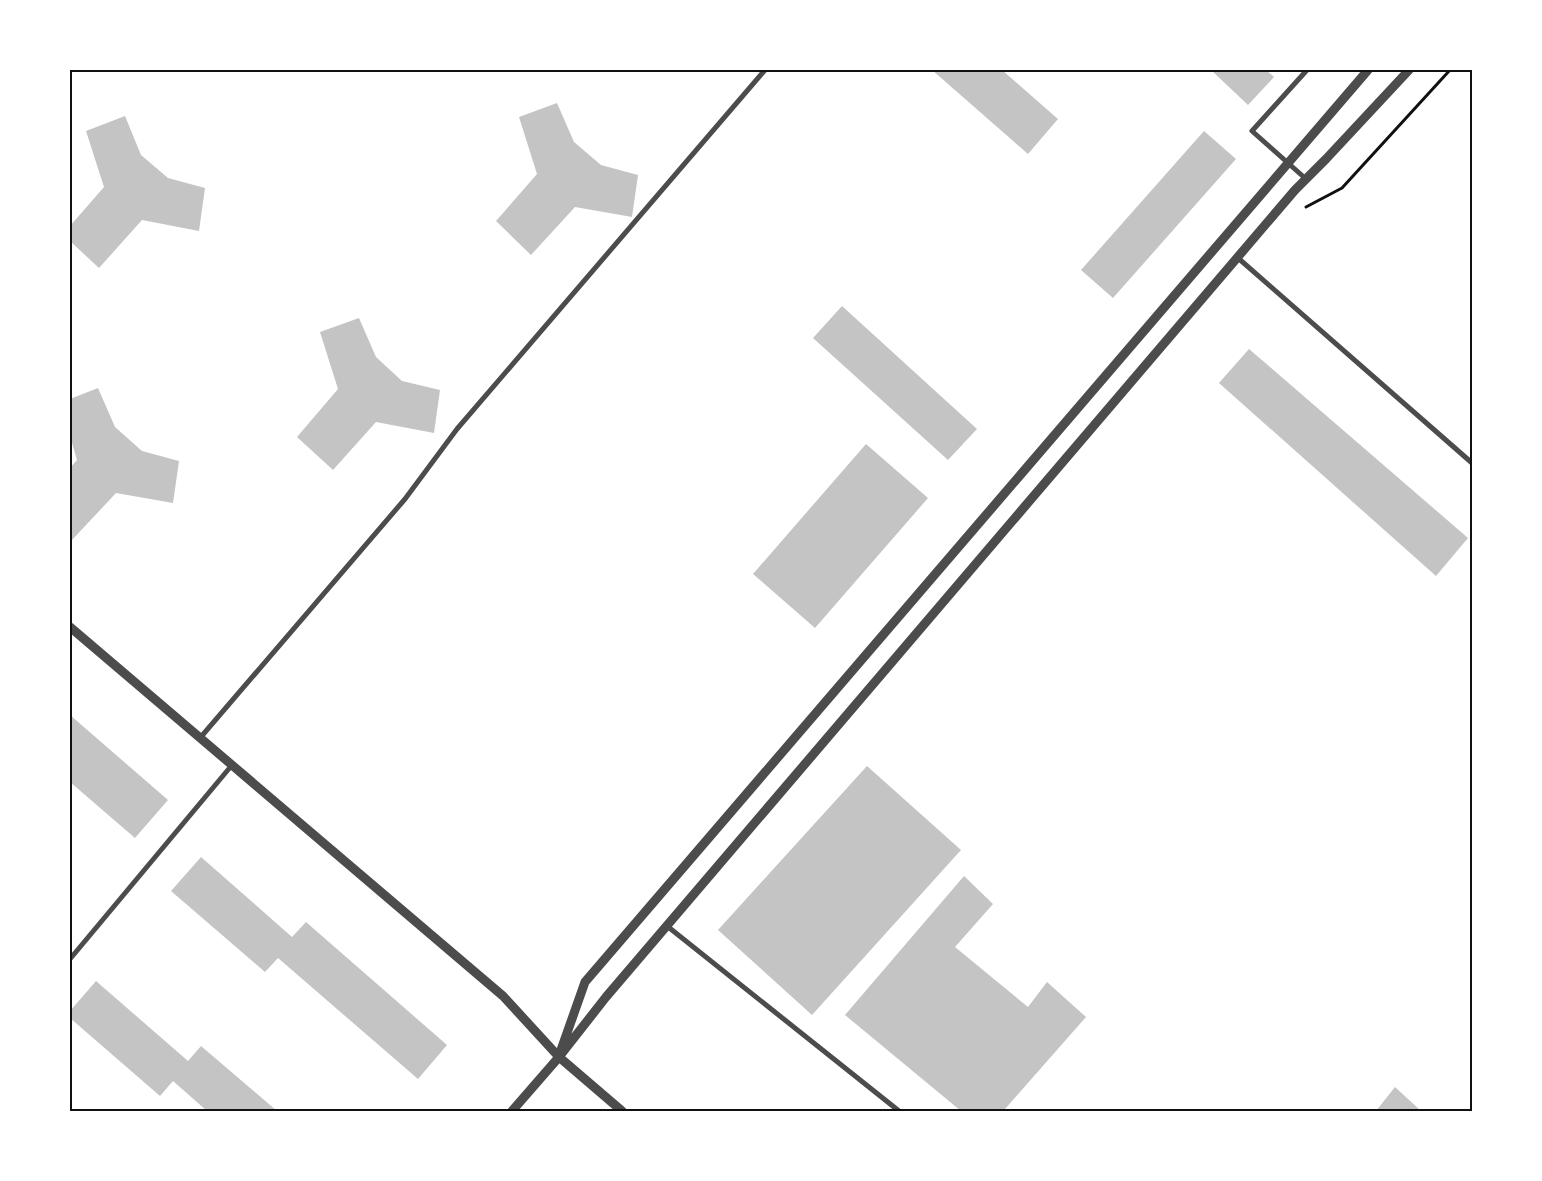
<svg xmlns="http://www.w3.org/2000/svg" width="1542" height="1181" viewBox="0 0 1542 1181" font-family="'Fira Sans',sans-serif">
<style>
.building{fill:#c4c4c4}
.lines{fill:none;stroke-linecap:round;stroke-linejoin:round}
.path{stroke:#111;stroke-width:3}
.minor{stroke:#4c4c4c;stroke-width:5}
.tertiary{stroke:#4c4c4c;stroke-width:9}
.neatline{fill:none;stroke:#111;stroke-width:2}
</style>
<rect width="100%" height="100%" fill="#fff"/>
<path class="building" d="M932,70h70l56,49 -30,35z
M1211,70h55l8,7 -26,28z
M557,103l17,39 27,23 37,10 -6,42 -57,-10 -44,48 -35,-34 41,-47 -18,-57z
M125,116l16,39 27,23 37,10 -6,43 -57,-11 -43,48 -29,-27v-15l34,-39 -18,-56z
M1204,131l32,28 -123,139 -32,-28z
M842,306l135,123 -29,31 -135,-122z
M359,318l17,39 26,24 38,9 -6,43 -58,-11 -43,48 -36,-33 41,-48 -18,-57z
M1249,349l219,189 -32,38 -217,-193z
M98,388l17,39 27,24 37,10 -6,42 -57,-10 -44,47 -2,-2v-70l7,-8 -7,-24v-37z
M866,444l62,54 -113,130 -62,-54z
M70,715l98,85 -33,38 -65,-56z
M867,766l94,84 -149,165 -94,-85z
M201,857l91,80 14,-15 141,123 -29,34 -140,-121 -13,14 -94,-81z
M964,876l29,28 -38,43 73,60 19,-25 39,35 -81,92 2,2h-46l-116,-96z
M96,981l92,80 13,-15 76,65h-70l-34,-30 -13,15 -90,-78v-7z
M1395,1087l26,24h-45z"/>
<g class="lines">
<path class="path" d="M1306,207l36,-19 108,-118"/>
<path class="minor" d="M1306,179l-54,-48 55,-61
M1238,258l234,205
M200,738l205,-239 52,-70 308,-359
M667,926l232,185
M70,959l162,-194"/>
<path class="tertiary" d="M70,627l433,369 56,61 63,54
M561,1050l24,-68 783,-912
M512,1111l47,-54 47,-60 689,-807 31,-31 83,-89"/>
</g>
<rect width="1542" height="1181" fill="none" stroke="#ffffff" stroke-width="142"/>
<rect x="71" y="71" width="1400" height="1039" class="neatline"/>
</svg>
